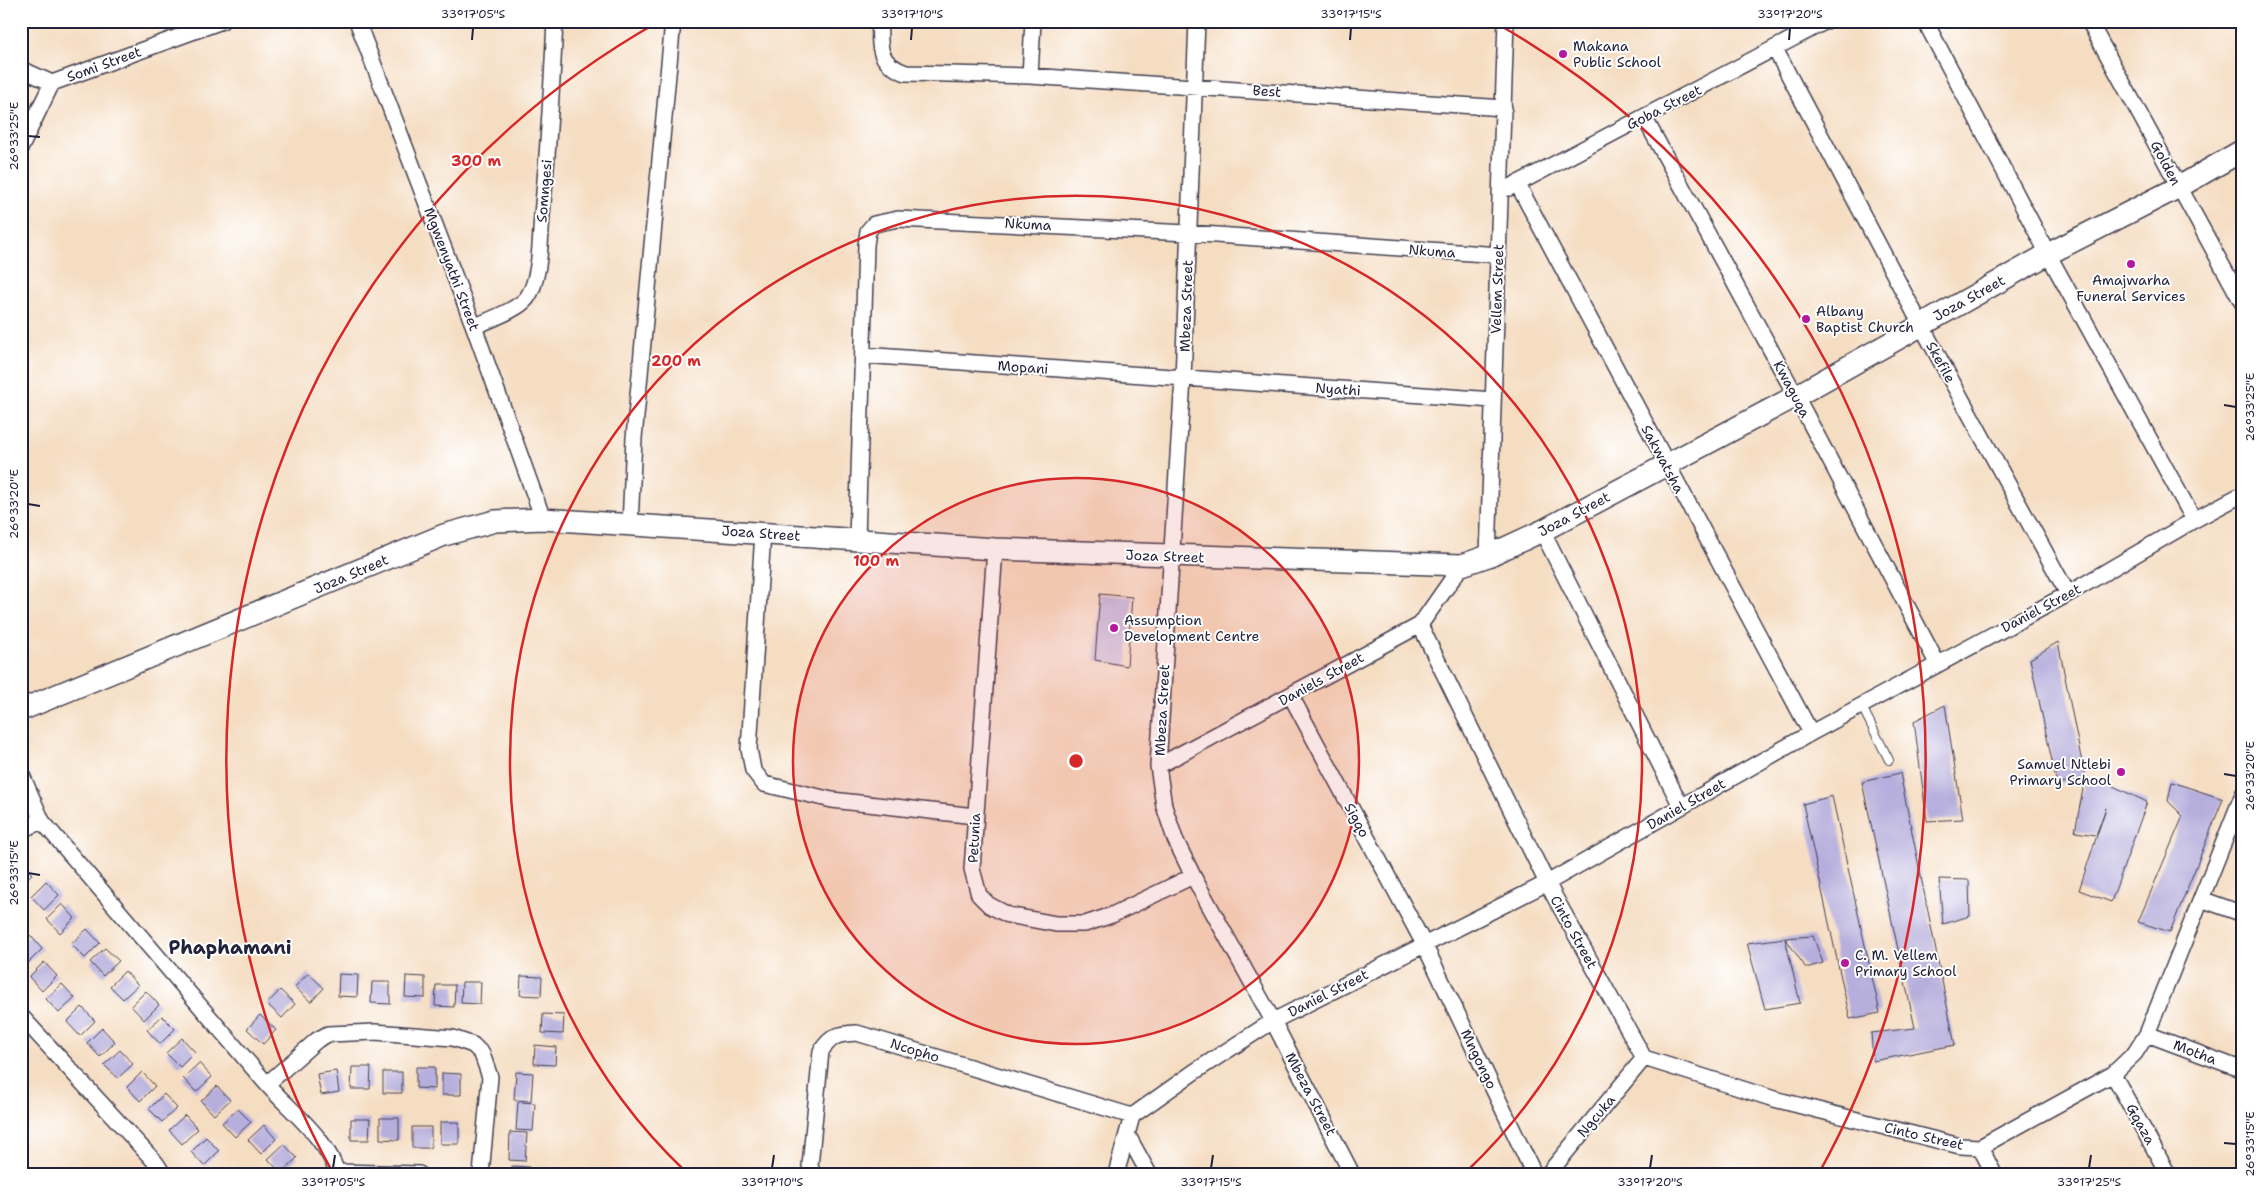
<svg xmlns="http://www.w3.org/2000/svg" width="2264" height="1195" viewBox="0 0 2264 1195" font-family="'Shantell Sans',sans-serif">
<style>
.building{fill:#b6aedc}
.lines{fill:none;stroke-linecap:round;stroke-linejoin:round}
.lane-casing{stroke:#423e4f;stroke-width:10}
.street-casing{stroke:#423e4f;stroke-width:18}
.secondary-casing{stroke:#423e4f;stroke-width:24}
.lane{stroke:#fff;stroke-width:8}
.street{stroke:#fff;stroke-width:15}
.secondary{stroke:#fff;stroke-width:21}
.ticks{fill:none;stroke:#22223b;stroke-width:2}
.ring{fill:none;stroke:#d62828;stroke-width:2.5}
.poi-dot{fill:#b5179e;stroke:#fff;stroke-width:2}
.labels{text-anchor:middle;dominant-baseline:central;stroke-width:4;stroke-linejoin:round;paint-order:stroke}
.poi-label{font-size:14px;fill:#22223b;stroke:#fff;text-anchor:start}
.street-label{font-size:14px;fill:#22223b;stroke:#fff}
.district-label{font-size:19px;font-weight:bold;fill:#22223b;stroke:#fff}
.centre{fill:#d62828;stroke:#fff;stroke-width:2.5}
.ring-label{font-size:15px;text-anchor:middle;font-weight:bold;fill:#d62828;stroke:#fff;stroke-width:4;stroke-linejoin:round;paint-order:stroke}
.neatline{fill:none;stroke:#22223b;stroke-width:2}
.ticks-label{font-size:12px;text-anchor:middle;fill:#22223b}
</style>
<rect width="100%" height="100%" fill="#fff"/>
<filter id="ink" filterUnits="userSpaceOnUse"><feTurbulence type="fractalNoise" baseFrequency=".02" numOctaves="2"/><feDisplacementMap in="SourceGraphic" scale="10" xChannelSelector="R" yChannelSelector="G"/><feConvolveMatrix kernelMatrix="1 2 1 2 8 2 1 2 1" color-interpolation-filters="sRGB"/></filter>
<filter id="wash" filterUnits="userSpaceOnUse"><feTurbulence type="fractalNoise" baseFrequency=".0096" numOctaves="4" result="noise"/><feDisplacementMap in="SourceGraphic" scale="20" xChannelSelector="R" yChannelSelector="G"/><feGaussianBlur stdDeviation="1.12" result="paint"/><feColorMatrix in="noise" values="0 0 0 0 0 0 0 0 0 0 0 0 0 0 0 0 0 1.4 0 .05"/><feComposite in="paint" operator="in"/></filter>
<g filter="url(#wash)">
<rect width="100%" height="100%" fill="#f5ddc2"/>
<g id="blocks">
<path class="building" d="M1100,594l32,3 -5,69 -32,-6z
M2058,642l27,136 -28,6 -27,-125z
M1945,705l18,114 -36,2 -13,-100z
M1900,773l55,272 -82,16 -2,-28 44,-5 -53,-246z
M2085,778l28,8 34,16 -36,100 -32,-12 27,-82 -10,27 -21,-3z
M2172,782l51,17 -53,133 -32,-10 45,-106 -15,-15z
M1832,796l48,217 -30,6 -47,-215z
M21,862l11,12 -11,10z
M1939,879l30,1 1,36 -27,8z
M46,881l13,14 -15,15 -13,-14z
M62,904l13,14 -15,15 -13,-14z
M87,929l13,14 -15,15 -14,-14z
M30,935l12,14 -15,15 -6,-7v-14z
M1813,936l10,27 -17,5 -21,-30z
M1785,938l15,65 -35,6 -18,-66z
M105,948l14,13 -16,15 -13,-14z
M44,962l13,14 -15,15 -13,-14z
M125,971l13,14 -15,14 -13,-13z
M308,973l16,15 -13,14 -16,-15z
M339,974l19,1 -1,22 -19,-1z
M406,976l19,1v21l-20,-1z
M521,976l21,1 -1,19 -21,-1z
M372,982h18v22l-19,-1z
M462,982h19l-1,22 -19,-1z
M62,984l13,14 -16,15 -13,-14z
M436,985h19l-1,22 -19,-1z
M280,990l15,14 -13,14 -15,-14z
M146,991l13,14 -15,15 -13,-14z
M82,1007l13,14 -15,15 -13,-14z
M543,1014l21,1 -1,19 -21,-1z
M260,1015l16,15 -13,14 -16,-15z
M162,1016l13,13 -15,15 -13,-14z
M102,1028l13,14 -15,15 -13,-14z
M182,1038l13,14 -15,15 -14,-14z
M535,1045l21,2 -1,18 -21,-1z
M120,1050l13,14 -15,14 -14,-13z
M199,1063l13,14 -16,15 -13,-14z
M352,1067h19l-1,22h-19z
M416,1067h19v22l-19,-1z
M336,1071l3,21 -18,3 -4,-21z
M142,1072l13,14 -15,15 -13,-14z
M383,1072h19v21h-19z
M516,1072l17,1 -2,28 -17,-1z
M442,1073l19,1v21h-19z
M217,1086l13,14 -16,15 -13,-14z
M164,1094l13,14 -15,14 -13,-13z
M518,1102l17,1 -2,28 -17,-1z
M238,1109l13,13 -16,15 -13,-14z
M185,1115l13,14 -16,15 -13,-14z
M380,1118h19v22l-19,-1z
M351,1119h19l-1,21h-18z
M440,1122h19v22h-19z
M264,1125l12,14 -15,15 -13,-14z
M412,1127h19v21h-19z
M510,1132l17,1 -2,28 -16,-1z
M206,1137l13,14 -15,15 -13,-14z
M284,1144l13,14 -16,15 -13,-14z
M512,1166l17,1 -1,7h-17z"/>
</g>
</g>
<g filter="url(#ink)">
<use href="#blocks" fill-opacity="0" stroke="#423e4f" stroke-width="1"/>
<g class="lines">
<g class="lane-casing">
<path id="lane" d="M1861,705l28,55"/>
</g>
<g class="street-casing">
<path id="street" d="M357,21l117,306 69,192
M880,21c-1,28 -2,42 26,52l124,3 474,32
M1197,21l-14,358 -25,387 6,40 11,33 18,37 80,145 79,153
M1925,21l123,233 146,266
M2089,21l154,283
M1775,49l146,276 147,269
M21,69l31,14
M1030,76l3,-55
M1644,117l152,279 141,267
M21,147l31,-64 170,-62
M1517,183l294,550
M1509,188l317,-167
M474,327c14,-7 44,-17 53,-29 14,-19 13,-60 15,-83 6,-64 10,-129 13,-194
M863,355l630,45
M630,526l4,-88 39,-417
M1542,531l139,275
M763,533l-14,216 4,21 11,14 68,16 143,16
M857,539l9,-294 2,-14 6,-7 24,-5 290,14 311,22
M995,549l-23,320 7,26 10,10 19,10 48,9h29l27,-9 81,-39
M1488,556l18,-535
M1420,625l127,258 97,175 130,41 186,47 20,1 133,-73 22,-21 12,-19 96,-240
M1291,696l133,248 110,230
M1158,766l262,-141 42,-60
M21,773l21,48c74,87 149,174 223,261 22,26 64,57 72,92
M21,830l21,-9
M2201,899l42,15
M21,1016l135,147 7,11
M2147,1034l96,36
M2113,1074l55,100
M267,1084l50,-44 11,-6 47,-2 78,6 20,7 9,9 8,23 -9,97
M1132,1116l62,-44 79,-51 274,-138 264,-150 257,-139 126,-74 49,-26
M1127,1134l22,40
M1980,1147l14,27
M337,1172l82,2
M813,1174l-3,-8 11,-115c11,-16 17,-17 36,-18l275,83
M1116,1174l16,-58
M1548,1174l96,-116"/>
</g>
<g class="secondary-casing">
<path id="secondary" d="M21,710l423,-175 51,-14 48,-2 452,30 467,16 26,-9 54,-25 254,-135 252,-142 131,-67 64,-37"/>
</g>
<use href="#lane" class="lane"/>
<use href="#street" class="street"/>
<use href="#secondary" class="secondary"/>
</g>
</g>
<path class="ticks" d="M472,40l1,-12M911,40l1,-12M1350,40l1,-12M1789,40l1,-12M28,136l12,1M2224,405l12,2M28,504l12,2M2224,774l12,2M28,873l12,2M2224,1143l12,1M333,1168l2,-13M772,1168l2,-13M1211,1168l2,-13M1650,1168l2,-13M2089,1168l2,-13"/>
<circle cx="1076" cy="761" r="283" fill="#d62828" fill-opacity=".12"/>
<g class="ring">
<circle cx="1076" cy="761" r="283"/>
<path d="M686 1172A566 566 0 1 1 1466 1172"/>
<path d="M333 1173A849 849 0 0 1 658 22M1494 22A849 849 0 0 1 1819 1173"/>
</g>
<g class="poi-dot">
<circle cx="1563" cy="54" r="5"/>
<circle cx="2131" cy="264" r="5"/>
<circle cx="1806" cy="319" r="5"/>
<circle cx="1114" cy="628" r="5"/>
<circle cx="2121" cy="772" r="5"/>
<circle cx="1845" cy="963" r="5"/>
</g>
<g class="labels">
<g class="poi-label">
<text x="1573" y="46">Makana<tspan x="1573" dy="16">Public School</tspan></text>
<text x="2131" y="280" text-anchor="middle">Amajwarha<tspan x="2131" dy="16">Funeral Services</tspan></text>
<text x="1816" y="311">Albany<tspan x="1816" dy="16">Baptist Church</tspan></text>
<text x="1124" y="620">Assumption<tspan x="1124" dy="16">Development Centre</tspan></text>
<text x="2111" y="764" text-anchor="end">Samuel Ntlebi<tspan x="2111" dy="16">Primary School</tspan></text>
<text x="1855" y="955">C. M. Vellem<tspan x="1855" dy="16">Primary School</tspan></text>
</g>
<g class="street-label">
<text transform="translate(104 64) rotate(-20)">Somi Street</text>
<text transform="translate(1267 91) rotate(4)">Best</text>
<text transform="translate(1664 107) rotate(-27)">Goba Street</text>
<text transform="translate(2166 163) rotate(62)">Golden</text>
<text transform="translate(544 191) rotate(-85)">Somngesi</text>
<text transform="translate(1028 224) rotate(3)">Nkuma</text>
<text transform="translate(1432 251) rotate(4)">Nkuma</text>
<text transform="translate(452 269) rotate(69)">Mgwenyathi Street</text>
<text transform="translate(1497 289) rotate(-88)">Vellem Street</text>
<text transform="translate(1969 298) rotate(-29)">Joza Street</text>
<text transform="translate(1186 306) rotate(-88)">Mbeza Street</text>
<text transform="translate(1941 362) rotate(61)">Skefile</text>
<text transform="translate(1023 367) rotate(4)">Mopani</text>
<text transform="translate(1338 389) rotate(4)">Nyathi</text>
<text transform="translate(1792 389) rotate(62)">Kwaguqa</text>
<text transform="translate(1663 459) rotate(62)">Sakwatsha</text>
<text transform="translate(1574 514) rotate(-28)">Joza Street</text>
<text transform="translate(761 533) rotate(4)">Joza Street</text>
<text transform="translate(1165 556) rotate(2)">Joza Street</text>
<text transform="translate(351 574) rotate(-23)">Joza Street</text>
<text transform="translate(2041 608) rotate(-28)">Daniel Street</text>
<text transform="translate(1321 679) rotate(-29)">Daniels Street</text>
<text transform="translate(1162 710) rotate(-87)">Mbeza Street</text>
<text transform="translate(1686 804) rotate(-30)">Daniel Street</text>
<text transform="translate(1357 820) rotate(62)">Sigqo</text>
<text transform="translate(974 838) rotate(-87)">Petunia</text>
<text transform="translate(1574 932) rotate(61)">Cinto Street</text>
<text transform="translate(1328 993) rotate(-27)">Daniel Street</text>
<text transform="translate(915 1050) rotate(17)">Ncopho</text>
<text transform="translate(2195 1052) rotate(21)">Motha</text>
<text transform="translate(1479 1059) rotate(64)">Mngongo</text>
<text transform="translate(1311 1094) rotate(62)">Mbeza Street</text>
<text transform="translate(1596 1116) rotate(-50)">Ngcuka</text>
<text transform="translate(2141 1124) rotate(61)">Gqaza</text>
<text transform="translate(1924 1136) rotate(13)">Cinto Street</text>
</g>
<g class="district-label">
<text x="230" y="947">Phaphamani</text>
</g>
</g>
<circle cx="1076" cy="761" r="8" class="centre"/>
<g class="ring-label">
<text x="476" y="166">300 m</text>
<text x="676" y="366">200 m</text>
<text x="876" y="566">100 m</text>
</g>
<rect width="2264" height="1195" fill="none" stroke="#fff" stroke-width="55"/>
<rect x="28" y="28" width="2208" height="1140" class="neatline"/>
<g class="ticks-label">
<text x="473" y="18">33°17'05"S</text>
<text x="912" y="18">33°17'10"S</text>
<text x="1351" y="18">33°17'15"S</text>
<text x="1790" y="18">33°17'20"S</text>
<text transform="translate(14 136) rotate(-90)" y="4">26°33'25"E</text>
<text transform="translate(2250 407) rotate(-90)" y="4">26°33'25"E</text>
<text transform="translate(14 504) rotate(-90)" y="4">26°33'20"E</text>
<text transform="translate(2250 776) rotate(-90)" y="4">26°33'20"E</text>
<text transform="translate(14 873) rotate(-90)" y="4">26°33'15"E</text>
<text transform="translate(2250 1144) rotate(-90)" y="4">26°33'15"E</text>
<text x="333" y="1186">33°17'05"S</text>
<text x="772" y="1186">33°17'10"S</text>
<text x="1211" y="1186">33°17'15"S</text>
<text x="1650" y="1186">33°17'20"S</text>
<text x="2089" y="1186">33°17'25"S</text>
</g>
</svg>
